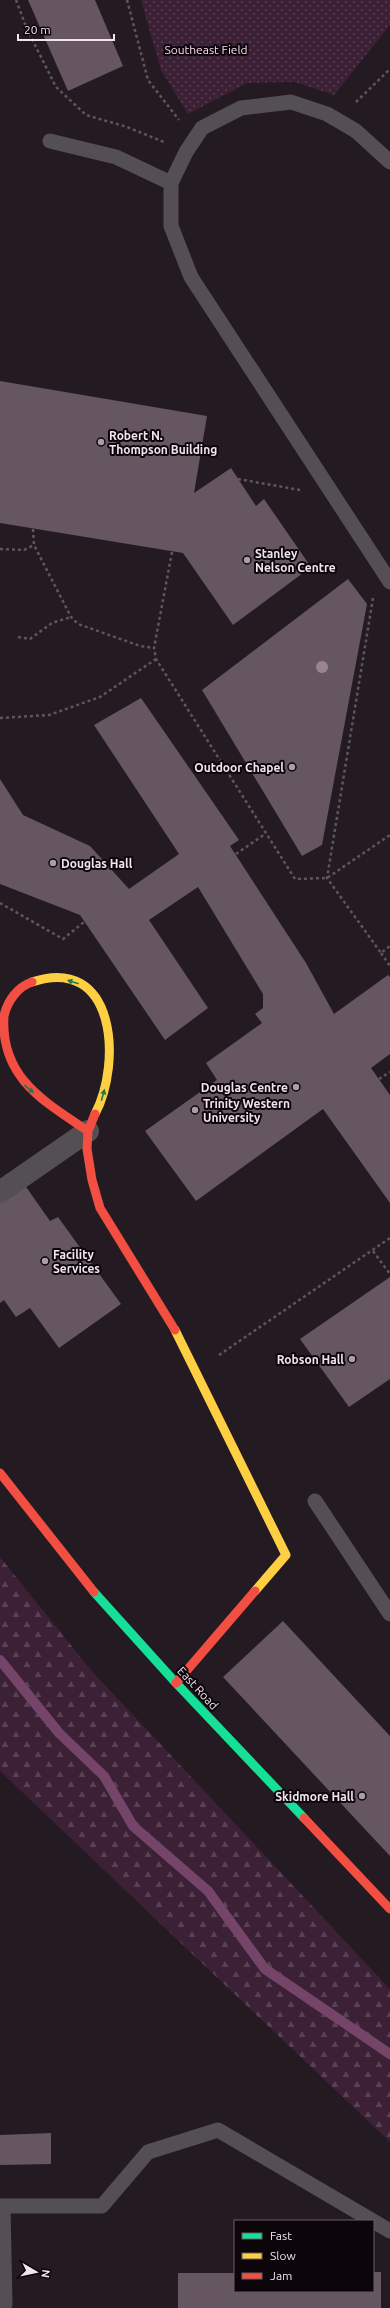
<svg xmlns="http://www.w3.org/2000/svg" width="390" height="2308" viewBox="0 0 390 2308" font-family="Ubuntu,sans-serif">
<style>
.grass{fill:url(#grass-dots)}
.forest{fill:url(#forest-firs)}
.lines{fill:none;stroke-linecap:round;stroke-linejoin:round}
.stream{stroke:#744568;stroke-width:10}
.building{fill:#655661}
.path{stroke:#5d575b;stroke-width:2.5;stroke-dasharray:3 3;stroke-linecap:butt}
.lane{stroke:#544f52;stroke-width:15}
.street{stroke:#544f52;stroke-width:22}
.fast{stroke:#16e098;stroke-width:9}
.slow{stroke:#ffcf43;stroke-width:9}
.jam{stroke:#f24e42;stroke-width:9}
.tree{fill:#9a8393}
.oneway{fill:#127d58}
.poi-dot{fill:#a99da6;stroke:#0c050a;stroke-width:1.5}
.labels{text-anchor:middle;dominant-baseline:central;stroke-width:4;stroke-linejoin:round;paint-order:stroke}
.park-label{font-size:12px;fill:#fad9f0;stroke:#0c050a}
.poi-label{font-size:12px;font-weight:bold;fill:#f1e4ed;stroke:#0c050a;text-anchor:start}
.street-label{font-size:12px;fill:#f1e4ed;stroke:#0c050a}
</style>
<defs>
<pattern id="grass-dots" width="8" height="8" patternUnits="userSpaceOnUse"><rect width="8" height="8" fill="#3c2036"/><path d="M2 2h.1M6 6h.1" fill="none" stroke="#594053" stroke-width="1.8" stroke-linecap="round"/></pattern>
<pattern id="forest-firs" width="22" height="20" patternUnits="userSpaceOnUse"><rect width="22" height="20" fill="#3c2036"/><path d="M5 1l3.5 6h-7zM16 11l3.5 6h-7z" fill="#594053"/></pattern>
</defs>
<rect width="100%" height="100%" fill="#241a22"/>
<path class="grass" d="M141,0h249v25l-56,70 -39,-13 -48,1 -59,31 -27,-44z"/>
<path class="forest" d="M0,1557l90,112 300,320v153l-390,-371z"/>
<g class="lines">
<path class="stream" d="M0,1660l59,73 45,43 29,50 75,65 57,78 125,85"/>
</g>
<path class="building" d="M28,0h67l28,66 -55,25z
M0,381l207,35 -13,77 37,-25 25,38 8,-7 47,68 -78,58 -50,-72 -183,-30z
M348,579l19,25 -45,241 -20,11 -100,-166z
M141,698l98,142 -9,6 76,117 28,51 54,-39 2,2v77l-19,14 19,27v108l-67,-94 -127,92 -51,-70 72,-51 -11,-17 56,-40 -7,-9 8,-6v-14l-65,-107 -49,33 59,88 -43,32 -85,-125 -80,-31v-105l23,36 67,31 39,43 50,-35 -85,-129z
M24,1184l26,37 8,-4 63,87 -62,44 -29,-40 -14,9 -12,-17 -4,3v-102z
M390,1277v102l-41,28 -49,-68z
M283,1621l107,115v120l-167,-179z
M51,2133v31l-51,1v-30z
M373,2272h8v36h-203v-35h57v18h138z"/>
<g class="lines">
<path class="path" d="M16,0l11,29 29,58 30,28 41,12 37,15
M127,0l21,80 31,40
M356,102l34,-33
M238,479l62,11
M33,529l1,16 37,72 7,7 62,22 14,2
M0,549l24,1 10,-5
M172,552l-18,96 2,11 139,220 32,-1 63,-43
M373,598l-46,280 54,75 9,-7
M18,637l12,2 22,-16 19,-6
M0,718l49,-3 51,-18 56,-38
M236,854l29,-20
M0,903l63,36 21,-17
M381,953l9,13
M379,1079l11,-7
M373,1251l17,23
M219,1355l171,-117"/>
<path class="lane" d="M50,141l66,16 55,26
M390,162l-34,-31 -17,-10 -12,-7 -36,-12 -50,6 -39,20 -16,24 -15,31v43l20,51 199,305
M315,1501l75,113
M0,2206h102l46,-54 70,-22 155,91
M373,2221l17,10
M3,2308l2,-4 -2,-98"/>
<path class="street" d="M0,1192l88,-61"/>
<path class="fast" d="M94,1592l82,91 128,135"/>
<path class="slow" d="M32,982c84,-28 90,81 63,132
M175,1330l111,225 -31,36"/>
<path class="jam" d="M32,982c-15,5 -25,20 -28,34 -4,62 41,86 84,115
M95,1114l-7,17 -1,18 5,31 8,28 75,122
M0,1473l94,119
M176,1683l79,-92
M304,1818l86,91"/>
</g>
<circle class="tree" cx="322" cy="667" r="6"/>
<defs><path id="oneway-solid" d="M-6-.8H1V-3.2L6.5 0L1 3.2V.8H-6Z"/></defs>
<g class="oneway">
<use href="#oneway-solid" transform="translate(73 982) rotate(-163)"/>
<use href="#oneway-solid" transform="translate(29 1089) rotate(39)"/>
<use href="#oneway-solid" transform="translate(103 1095) rotate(-74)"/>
</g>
<g class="poi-dot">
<circle cx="101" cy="442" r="4"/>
<circle cx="247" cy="560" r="4"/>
<circle cx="292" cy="767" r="4"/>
<circle cx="53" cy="863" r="4"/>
<circle cx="296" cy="1087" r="4"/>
<circle cx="195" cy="1110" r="4"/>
<circle cx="45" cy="1261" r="4"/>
<circle cx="352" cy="1359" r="4"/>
<circle cx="362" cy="1796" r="4"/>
</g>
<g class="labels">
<g class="park-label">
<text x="206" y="49">Southeast Field</text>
</g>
<g class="poi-label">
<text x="109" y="435">Robert N.<tspan x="109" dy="14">Thompson Building</tspan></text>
<text x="255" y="553">Stanley<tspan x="255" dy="14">Nelson Centre</tspan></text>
<text x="284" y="767" text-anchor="end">Outdoor Chapel</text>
<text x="61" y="863">Douglas Hall</text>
<text x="288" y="1087" text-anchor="end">Douglas Centre</text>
<text x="203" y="1103">Trinity Western<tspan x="203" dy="14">University</tspan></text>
<text x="53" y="1254">Facility<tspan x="53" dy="14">Services</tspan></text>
<text x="344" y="1359" text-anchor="end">Robson Hall</text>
<text x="354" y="1796" text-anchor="end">Skidmore Hall</text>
</g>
<g class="street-label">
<text transform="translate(198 1688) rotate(47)">East Road</text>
</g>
</g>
<rect x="234" y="2220" width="140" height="72" fill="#0c050a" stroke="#685e65"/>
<rect x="242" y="2233" width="20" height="6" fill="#16e098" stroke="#685e65"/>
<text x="270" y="2240" font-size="12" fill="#f1e4ed">Fast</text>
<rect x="242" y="2253" width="20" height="6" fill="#ffcf43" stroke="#685e65"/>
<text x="270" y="2260" font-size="12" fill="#f1e4ed">Slow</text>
<rect x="242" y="2273" width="20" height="6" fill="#f24e42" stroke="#685e65"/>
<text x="270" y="2280" font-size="12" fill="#f1e4ed">Jam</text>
<g transform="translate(36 2272) rotate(99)" stroke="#0c050a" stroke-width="3" paint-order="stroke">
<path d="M0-3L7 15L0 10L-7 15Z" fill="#f1e4ed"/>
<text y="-6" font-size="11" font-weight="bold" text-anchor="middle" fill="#f1e4ed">N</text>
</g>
<path d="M18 34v6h96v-6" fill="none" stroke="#f1e4ed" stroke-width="2"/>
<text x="24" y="34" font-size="12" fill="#f1e4ed" stroke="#0c050a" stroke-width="3" paint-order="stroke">20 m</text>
</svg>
